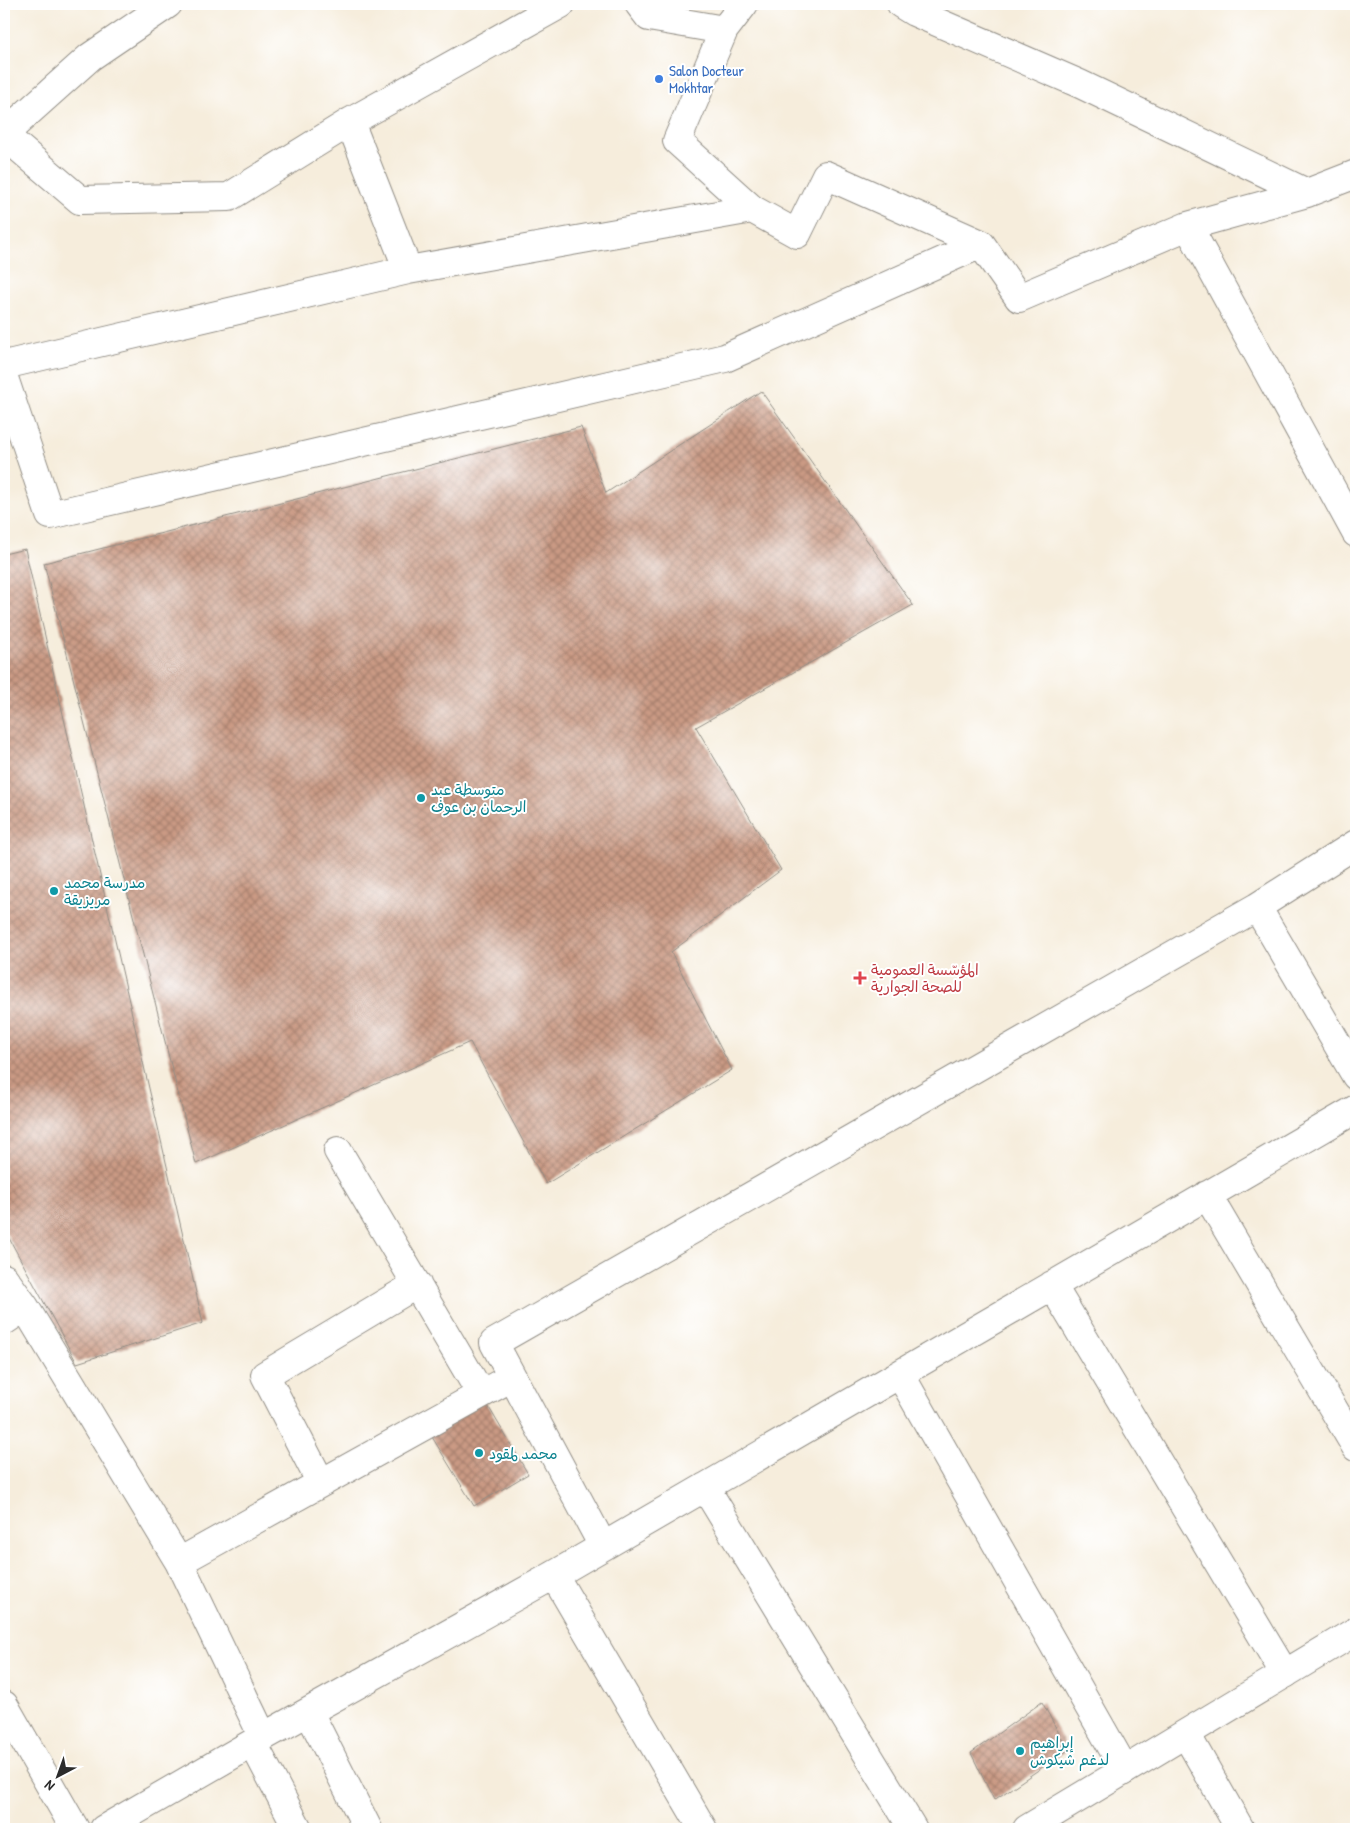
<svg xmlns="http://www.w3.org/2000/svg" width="1360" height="1833" viewBox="0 0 1360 1833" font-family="'Patrick Hand','Playpen Sans Arabic',sans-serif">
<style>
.building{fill:url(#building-cross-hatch)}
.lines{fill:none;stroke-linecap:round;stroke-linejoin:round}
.minor-casing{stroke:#908c84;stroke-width:30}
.tertiary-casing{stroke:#908c84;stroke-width:30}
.minor{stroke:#fff;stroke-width:28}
.tertiary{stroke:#fff;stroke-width:28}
.shop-dot{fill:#3f7fe0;stroke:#fff;stroke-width:2}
.culture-dot{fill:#0f9aa8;stroke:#fff;stroke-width:2}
.health-dot{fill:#e0444e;stroke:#fff;stroke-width:2}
.labels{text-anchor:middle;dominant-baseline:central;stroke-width:4;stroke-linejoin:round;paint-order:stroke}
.shop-label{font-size:15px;fill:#366cbe;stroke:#fff;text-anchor:start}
.culture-label{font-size:15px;fill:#0d838f;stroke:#fff;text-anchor:start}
.health-label{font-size:15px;fill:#be3a42;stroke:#fff;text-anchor:start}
</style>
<defs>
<pattern id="building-cross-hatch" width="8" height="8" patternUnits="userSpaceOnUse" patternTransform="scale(1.25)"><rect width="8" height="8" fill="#ca9a84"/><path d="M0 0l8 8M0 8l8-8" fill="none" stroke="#a47e6c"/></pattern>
</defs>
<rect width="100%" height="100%" fill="#fff"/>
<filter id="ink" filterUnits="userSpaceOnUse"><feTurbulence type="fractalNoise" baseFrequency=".02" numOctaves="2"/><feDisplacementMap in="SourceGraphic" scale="10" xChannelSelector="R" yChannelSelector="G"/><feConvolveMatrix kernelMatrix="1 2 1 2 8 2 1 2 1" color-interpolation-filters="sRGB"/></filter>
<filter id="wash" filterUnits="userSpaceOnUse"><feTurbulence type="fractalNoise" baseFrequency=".0096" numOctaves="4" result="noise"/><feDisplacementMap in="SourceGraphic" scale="20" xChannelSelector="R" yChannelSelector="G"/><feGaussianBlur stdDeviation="1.12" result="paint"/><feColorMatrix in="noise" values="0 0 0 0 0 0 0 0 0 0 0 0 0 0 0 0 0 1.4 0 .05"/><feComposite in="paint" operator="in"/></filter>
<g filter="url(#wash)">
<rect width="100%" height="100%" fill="#f6eddc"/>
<g id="blocks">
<path class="building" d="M761,391l152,214 -217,122 85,143 -110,82 61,118 -186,114 -76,-142 -274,122 -152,-601 537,-136 25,66z
M25,549l178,774 -126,40 -73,-134v-675z
M481,1394l47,80 -54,32 -45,-74z
M1042,1702l26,48 -74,50 -23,-47z"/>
</g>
</g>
<g filter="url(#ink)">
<use href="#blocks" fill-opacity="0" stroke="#908c84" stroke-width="1"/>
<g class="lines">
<g class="minor-casing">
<path id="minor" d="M639,4l10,13 75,13
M744,4l-20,26 -47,111 75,68
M901,4l13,8 166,72 227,109
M350,122l58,148
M4,134l86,-77 78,-53
M4,135l76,65 149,-3 121,-75 211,-118
M1188,226l168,307
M4,365l404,-95 344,-61 45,25 29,-59 155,69 38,54 169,-72 119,-33 49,-19
M4,378l46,137 675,-157 256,-114
M1257,907l99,169
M338,1151l143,243
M1207,1195l149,252
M4,1278l21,29 154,255 84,175
M1052,1285l233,389
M4,1321l21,-14
M900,1374l225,396
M321,1483l-56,-108 152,-91
M705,1487l208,342
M603,1546l-109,-203 763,-436 99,-63
M179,1562l333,-185
M554,1575l149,254
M4,1705l71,124
M309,1712l59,117
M1186,1734l54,95
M253,1743l45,86
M104,1829l159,-92 291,-162 802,-466"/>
</g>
<g class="tertiary-casing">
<path id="tertiary" d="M1027,1829l329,-198"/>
</g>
<use href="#minor" class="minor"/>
<use href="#tertiary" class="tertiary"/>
</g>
</g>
<circle class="shop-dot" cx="659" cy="79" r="5"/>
<g class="culture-dot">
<circle cx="421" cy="798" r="5"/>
<circle cx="54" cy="891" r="5"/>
<circle cx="479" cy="1453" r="5"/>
<circle cx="1020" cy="1751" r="5"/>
</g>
<path class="health-dot" d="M857.5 970.5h5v5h5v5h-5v5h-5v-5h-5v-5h5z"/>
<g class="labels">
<g class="shop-label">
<text x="669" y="70">Salon Docteur<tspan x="669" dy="17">Mokhtar</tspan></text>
</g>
<g class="culture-label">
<text x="431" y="789">متوسطة عبد<tspan x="431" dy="17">الرحمان بن عوف</tspan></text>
<text x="64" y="882">مدرسة محمد<tspan x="64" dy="17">مريزيقة</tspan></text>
<text x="489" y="1453">محمد لمقود</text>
<text x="1030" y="1742">إبراهيم<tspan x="1030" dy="17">لدغم شيكوش</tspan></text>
</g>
<g class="health-label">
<text x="871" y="969">المؤسّسة العمومية<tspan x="871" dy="17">للصحة الجوارية</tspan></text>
</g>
</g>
<rect width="1360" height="1833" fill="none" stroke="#fff" stroke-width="20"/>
<g transform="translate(58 1776) rotate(221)" stroke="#ffffff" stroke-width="4" paint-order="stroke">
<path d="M0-4L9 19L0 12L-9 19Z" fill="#2b2b2b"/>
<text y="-8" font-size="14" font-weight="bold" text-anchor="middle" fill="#2b2b2b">N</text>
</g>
</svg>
